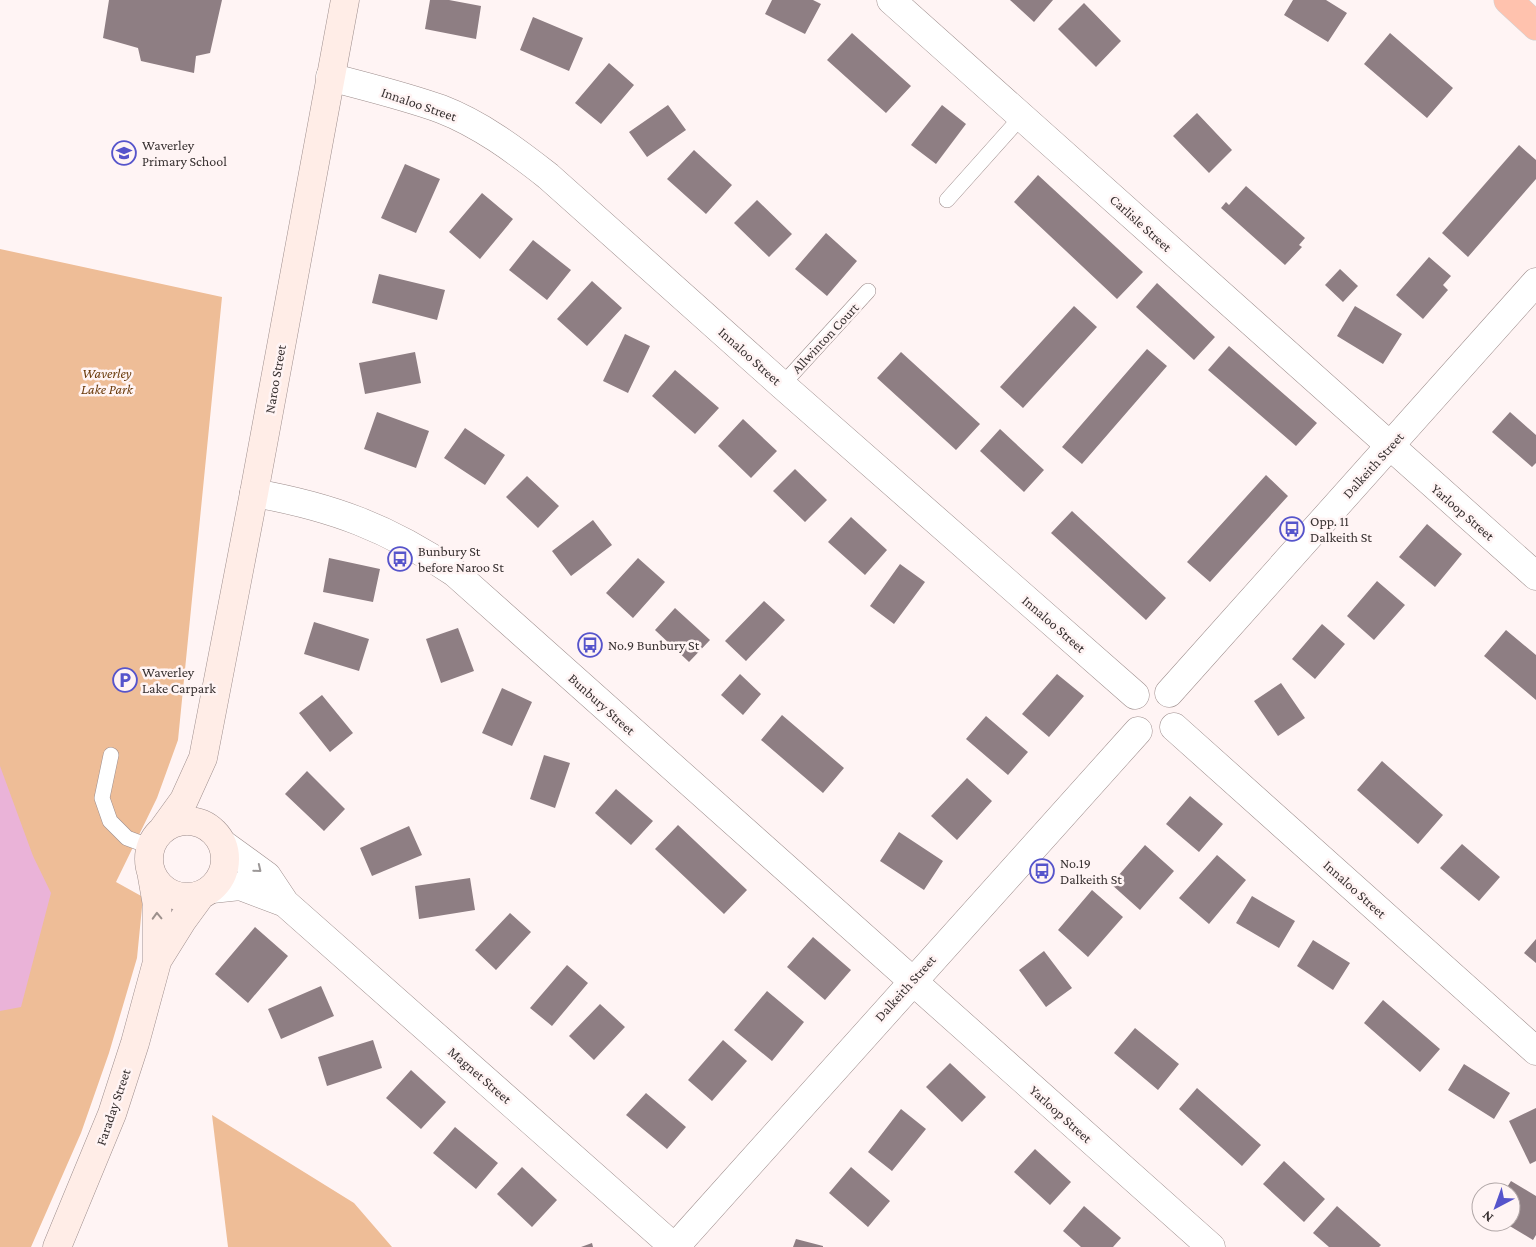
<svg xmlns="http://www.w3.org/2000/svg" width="1536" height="1247" viewBox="0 0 1536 1247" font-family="'Crimson Pro',serif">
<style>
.green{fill:#eebd97}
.water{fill:#eab3d8}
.building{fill:#8e7e83}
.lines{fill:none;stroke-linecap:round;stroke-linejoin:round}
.lane-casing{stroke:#9e8e8d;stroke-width:16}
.street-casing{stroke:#9e8e8d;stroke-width:29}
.secondary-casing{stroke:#9e8e8d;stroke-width:29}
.highway-casing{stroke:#d3d2d2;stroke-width:29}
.lane{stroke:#fff;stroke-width:15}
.street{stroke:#fff;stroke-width:28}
.secondary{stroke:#ffede7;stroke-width:28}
.highway{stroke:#ffc2ae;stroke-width:28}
.oneway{stroke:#9c9898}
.oneway2{stroke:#9c908c}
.labels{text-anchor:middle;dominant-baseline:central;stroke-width:5;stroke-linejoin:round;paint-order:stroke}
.street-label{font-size:14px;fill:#393232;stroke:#fff4f4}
.poi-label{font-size:14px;fill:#393232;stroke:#fff4f4;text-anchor:start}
.park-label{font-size:14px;font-style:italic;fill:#6b3b0b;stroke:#fff4f4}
</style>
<rect width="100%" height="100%" fill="#fff4f4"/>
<path class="green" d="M0,249l222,48 -44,443 -21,58 -41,84 27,15 -6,61 -28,95 -28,80 -50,114h-31z
M212,1115l142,88 38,44h-164z"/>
<path class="water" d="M0,766l33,90 18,37 -30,114 -21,4z"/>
<path class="building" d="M109,0h113l-12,53 -14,3 -2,17 -53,-12 -3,-13 -35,-10z
M430,0h19l32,6 -5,33 -51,-10z
M772,0h41l8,4 -16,30 -40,-20z
M1010,0h43l-19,22z
M1293,0h33l21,13 -19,29 -44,-27z
M1084,3l37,38 -25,26 -38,-38z
M533,17l50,21 -14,33 -49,-21z
M852,33l59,53 -25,27 -59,-53z
M1390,33l63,55 -26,30 -63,-54z
M609,63l25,22 -33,39 -26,-21z
M668,105l18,25 -39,27 -18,-25z
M942,105l24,19 -30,40 -25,-19z
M1197,113l35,37 -23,23 -36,-37z
M1519,145l17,15v19l-68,78 -26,-24z
M694,150l38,35 -26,29 -39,-35z
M405,164l35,15 -24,54 -35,-15z
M1038,175l105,97 -26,27 -103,-97z
M1246,186l59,52 -6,7 3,2 -17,18 -64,-57 5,-6 3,3z
M482,193l31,26 -33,40 -31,-27z
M757,200l35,34 -23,23 -35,-34z
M826,233l31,28 -30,35 -32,-27z
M533,240l38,30 -24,30 -38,-30z
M1429,257l22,19 -8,9 5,5 -25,29 -27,-24z
M1340,269l18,17 -15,16 -18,-17z
M379,274l66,16 -8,30 -65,-17z
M592,281l30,27 -35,38 -30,-27z
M1157,283l58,54 -21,23 -58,-53z
M1074,306l23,21 -74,81 -23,-21z
M1355,306l47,28 -19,30 -46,-28z
M625,334l25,12 -22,47 -25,-12z
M1229,346l88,77 -21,23 -88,-76z
M1147,349l20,17 -85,98 -20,-17z
M415,352l6,31 -56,11 -6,-31z
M901,352l79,72 -24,26 -79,-72z
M675,370l44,38 -24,26 -43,-38z
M377,412l52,19 -13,37 -52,-19z
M1510,412l26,23v28l-4,4 -40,-35z
M743,419l34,32 -26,27 -33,-32z
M465,428l40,27 -20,30 -41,-27z
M1000,429l44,41 -20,22 -44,-41z
M795,469l32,31 -22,22 -32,-31z
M1266,475l22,21 -78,86 -23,-20z
M527,476l32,30 -21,22 -32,-31z
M1072,511l94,87 -20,22 -95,-87z
M851,517l36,33 -22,25 -37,-33z
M593,520l19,25 -41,31 -19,-25z
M1427,524l35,30 -27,33 -36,-30z
M329,558l51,11 -7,33 -50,-10z
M638,558l27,24 -32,36 -27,-25z
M900,564l25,18 -31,42 -24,-18z
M1377,581l28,24 -31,35 -27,-24z
M764,601l21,19 -39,41 -21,-20z
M675,608l35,32 -21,22 -34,-32z
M314,622l55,17 -10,32 -55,-17z
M1322,624l23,20 -30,35 -23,-20z
M458,628l16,43 -33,12 -15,-44z
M1506,630l30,25v45l-52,-44z
M740,674l21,20 -18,21 -22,-20z
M1057,674l27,22 -35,41 -27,-23z
M1281,683l24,35 -27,18 -24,-35z
M502,688l30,14 -20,44 -30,-13z
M322,695l31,38 -23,19 -31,-39z
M782,715l62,53 -21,25 -62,-53z
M986,716l42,36 -20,23 -42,-36z
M544,755l26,8 -15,45 -25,-9z
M1382,761l61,54 -25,29 -61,-54z
M307,771l38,38 -21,22 -39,-37z
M967,778l25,23 -35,39 -26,-24z
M616,789l37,32 -22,24 -36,-32z
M1190,796l33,28 -24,28 -33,-28z
M678,825l69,65 -23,24 -69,-65z
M409,826l13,29 -50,21 -12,-28z
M899,832l44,29 -19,29 -44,-29z
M1462,844l38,33 -21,24 -39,-33z
M1145,845l29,26 -34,39 -29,-26z
M1217,855l29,25 -37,44 -30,-26z
M470,878l5,32 -56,9 -4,-33z
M1092,890l31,27 -35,40 -30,-27z
M1252,896l43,25 -16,27 -43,-25z
M510,913l21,19 -35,38 -21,-20z
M255,927l33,29 -40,47 -33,-29z
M813,937l38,33 -26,30 -38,-33z
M1536,939v24l-12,-10z
M1313,940l37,23 -17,27 -36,-24z
M1044,951l28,37 -26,19 -27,-37z
M567,965l21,18 -36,43 -22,-18z
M321,986l13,30 -53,23 -13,-30z
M767,991l37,31 -32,39 -38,-31z
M1383,1000l57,49 -20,23 -56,-49z
M600,1004l25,23 -31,33 -25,-24z
M1135,1028l44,36 -21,26 -44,-37z
M373,1040l9,28 -55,18 -9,-29z
M723,1040l24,21 -35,40 -24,-21z
M950,1063l36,34 -24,25 -36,-35z
M1464,1064l46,29 -16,26 -46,-29z
M411,1070l35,32 -25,27 -35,-31z
M1197,1088l64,57 -19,21 -63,-57z
M646,1093l40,34 -19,22 -41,-34z
M1536,1108v53l-6,3 -21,-43z
M901,1109l25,20 -34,42 -24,-19z
M455,1127l43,36 -22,26 -43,-36z
M1035,1149l36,33 -21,23 -36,-33z
M1284,1161l41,38 -21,23 -41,-38z
M522,1167l35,33 -25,27 -35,-33z
M851,1167l39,34 -22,26 -39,-34z
M1511,1181l25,15v39l-3,5 -30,-18h8v-30h-7z
M1084,1206l37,32 -8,9h-32l-18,-16z
M1337,1206l44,39 -2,2h-50l-16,-14z
M796,1239l27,7v1h-30z
M592,1243l1,4h-12z"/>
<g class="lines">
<g class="lane-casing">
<path id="lane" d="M947,200l75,-84
M782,385l86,-94
M111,755l-9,43 8,23 17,17 24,9"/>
</g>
<g class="street-casing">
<path id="street" d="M891,0l645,576
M330,77c37,10 75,19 111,32 39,15 74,41 107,67l234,209 353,310
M254,493c79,14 135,35 201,80l756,674
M1169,693l367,-411
M1174,727l362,324
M223,844l44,32 18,27 389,344
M212,889l28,-3 45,17
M675,1247l463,-516"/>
</g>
<g class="secondary-casing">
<path id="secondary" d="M149 859a38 38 0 1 1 76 0a38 38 0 1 1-76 0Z
M163,829l21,-29 19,-42 51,-265 91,-493
M157,961l25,-40 19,-26
M57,1247l55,-133 23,-71 22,-81v-57l-6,-34"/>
</g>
<g class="highway-casing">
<path id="highway" d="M1508,0l28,26"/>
</g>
<use href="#lane" class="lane"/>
<use href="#street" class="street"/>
<use href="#secondary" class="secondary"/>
<use href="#highway" class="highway"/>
</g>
<defs><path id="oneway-chevron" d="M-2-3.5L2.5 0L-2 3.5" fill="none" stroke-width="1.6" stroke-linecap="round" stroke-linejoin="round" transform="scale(1.25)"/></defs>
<use class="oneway" href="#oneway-chevron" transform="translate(258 869) rotate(39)"/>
<use class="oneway2" href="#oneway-chevron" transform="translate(157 916) rotate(-92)"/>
<defs>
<g id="school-ring" transform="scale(1.25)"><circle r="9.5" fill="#fff4f4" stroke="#5654cb" stroke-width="1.5"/><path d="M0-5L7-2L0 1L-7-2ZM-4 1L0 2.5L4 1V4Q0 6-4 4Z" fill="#5654cb"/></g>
<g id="bus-ring" transform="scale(1.25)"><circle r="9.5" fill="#fff4f4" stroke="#5654cb" stroke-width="1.5"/><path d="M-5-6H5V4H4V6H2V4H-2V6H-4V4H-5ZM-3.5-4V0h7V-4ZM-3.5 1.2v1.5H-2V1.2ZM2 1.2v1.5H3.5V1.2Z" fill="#5654cb"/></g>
<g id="parking-ring" transform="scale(1.25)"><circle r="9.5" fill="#fff4f4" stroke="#5654cb" stroke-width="1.5"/><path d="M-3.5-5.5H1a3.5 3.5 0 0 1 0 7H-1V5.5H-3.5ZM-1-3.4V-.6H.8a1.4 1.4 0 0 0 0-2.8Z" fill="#5654cb"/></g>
</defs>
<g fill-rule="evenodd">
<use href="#school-ring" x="124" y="153"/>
<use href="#bus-ring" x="1292" y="529"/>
<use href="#bus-ring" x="400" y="559"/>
<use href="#bus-ring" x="590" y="645"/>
<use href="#parking-ring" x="125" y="680"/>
<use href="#bus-ring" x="1042" y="871"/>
</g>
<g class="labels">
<g class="street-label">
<text transform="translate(419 104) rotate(19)">Innaloo Street</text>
<text transform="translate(1141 223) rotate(42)">Carlisle Street</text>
<text transform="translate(825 338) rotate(-47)">Allwinton Court</text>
<text transform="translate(750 356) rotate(42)">Innaloo Street</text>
<text transform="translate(275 379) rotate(-80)">Naroo Street</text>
<text transform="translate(1373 465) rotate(-48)">Dalkeith Street</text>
<text transform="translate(1463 512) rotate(41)">Yarloop Street</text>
<text transform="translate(1054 624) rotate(41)">Innaloo Street</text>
<text transform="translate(602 704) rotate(42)">Bunbury Street</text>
<text transform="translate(1355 889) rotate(42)">Innaloo Street</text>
<text transform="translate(905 988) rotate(-48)">Dalkeith Street</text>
<text transform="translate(480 1075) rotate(41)">Magnet Street</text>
<text transform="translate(113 1107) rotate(-71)">Faraday Street</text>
<text transform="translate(1061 1114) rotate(42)">Yarloop Street</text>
</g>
<g class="poi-label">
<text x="142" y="145">Waverley<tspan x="142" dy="16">Primary School</tspan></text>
<text x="1310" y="521">Opp. 11<tspan x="1310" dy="16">Dalkeith St</tspan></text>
<text x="418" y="551">Bunbury St<tspan x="418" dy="16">before Naroo St</tspan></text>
<text x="608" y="645">No.9 Bunbury St</text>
<text x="142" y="672">Waverley<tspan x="142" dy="16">Lake Carpark</tspan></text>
<text x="1060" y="863">No.19<tspan x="1060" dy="16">Dalkeith St</tspan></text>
</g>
<g class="park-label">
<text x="107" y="373">Waverley<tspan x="107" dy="16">Lake Park</tspan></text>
</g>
</g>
<g transform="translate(1496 1207) rotate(221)"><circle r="24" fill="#fff4f4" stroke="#b0a6a6"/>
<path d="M0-4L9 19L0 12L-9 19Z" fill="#5654cb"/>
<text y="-8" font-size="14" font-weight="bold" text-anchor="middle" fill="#393232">N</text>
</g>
</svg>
